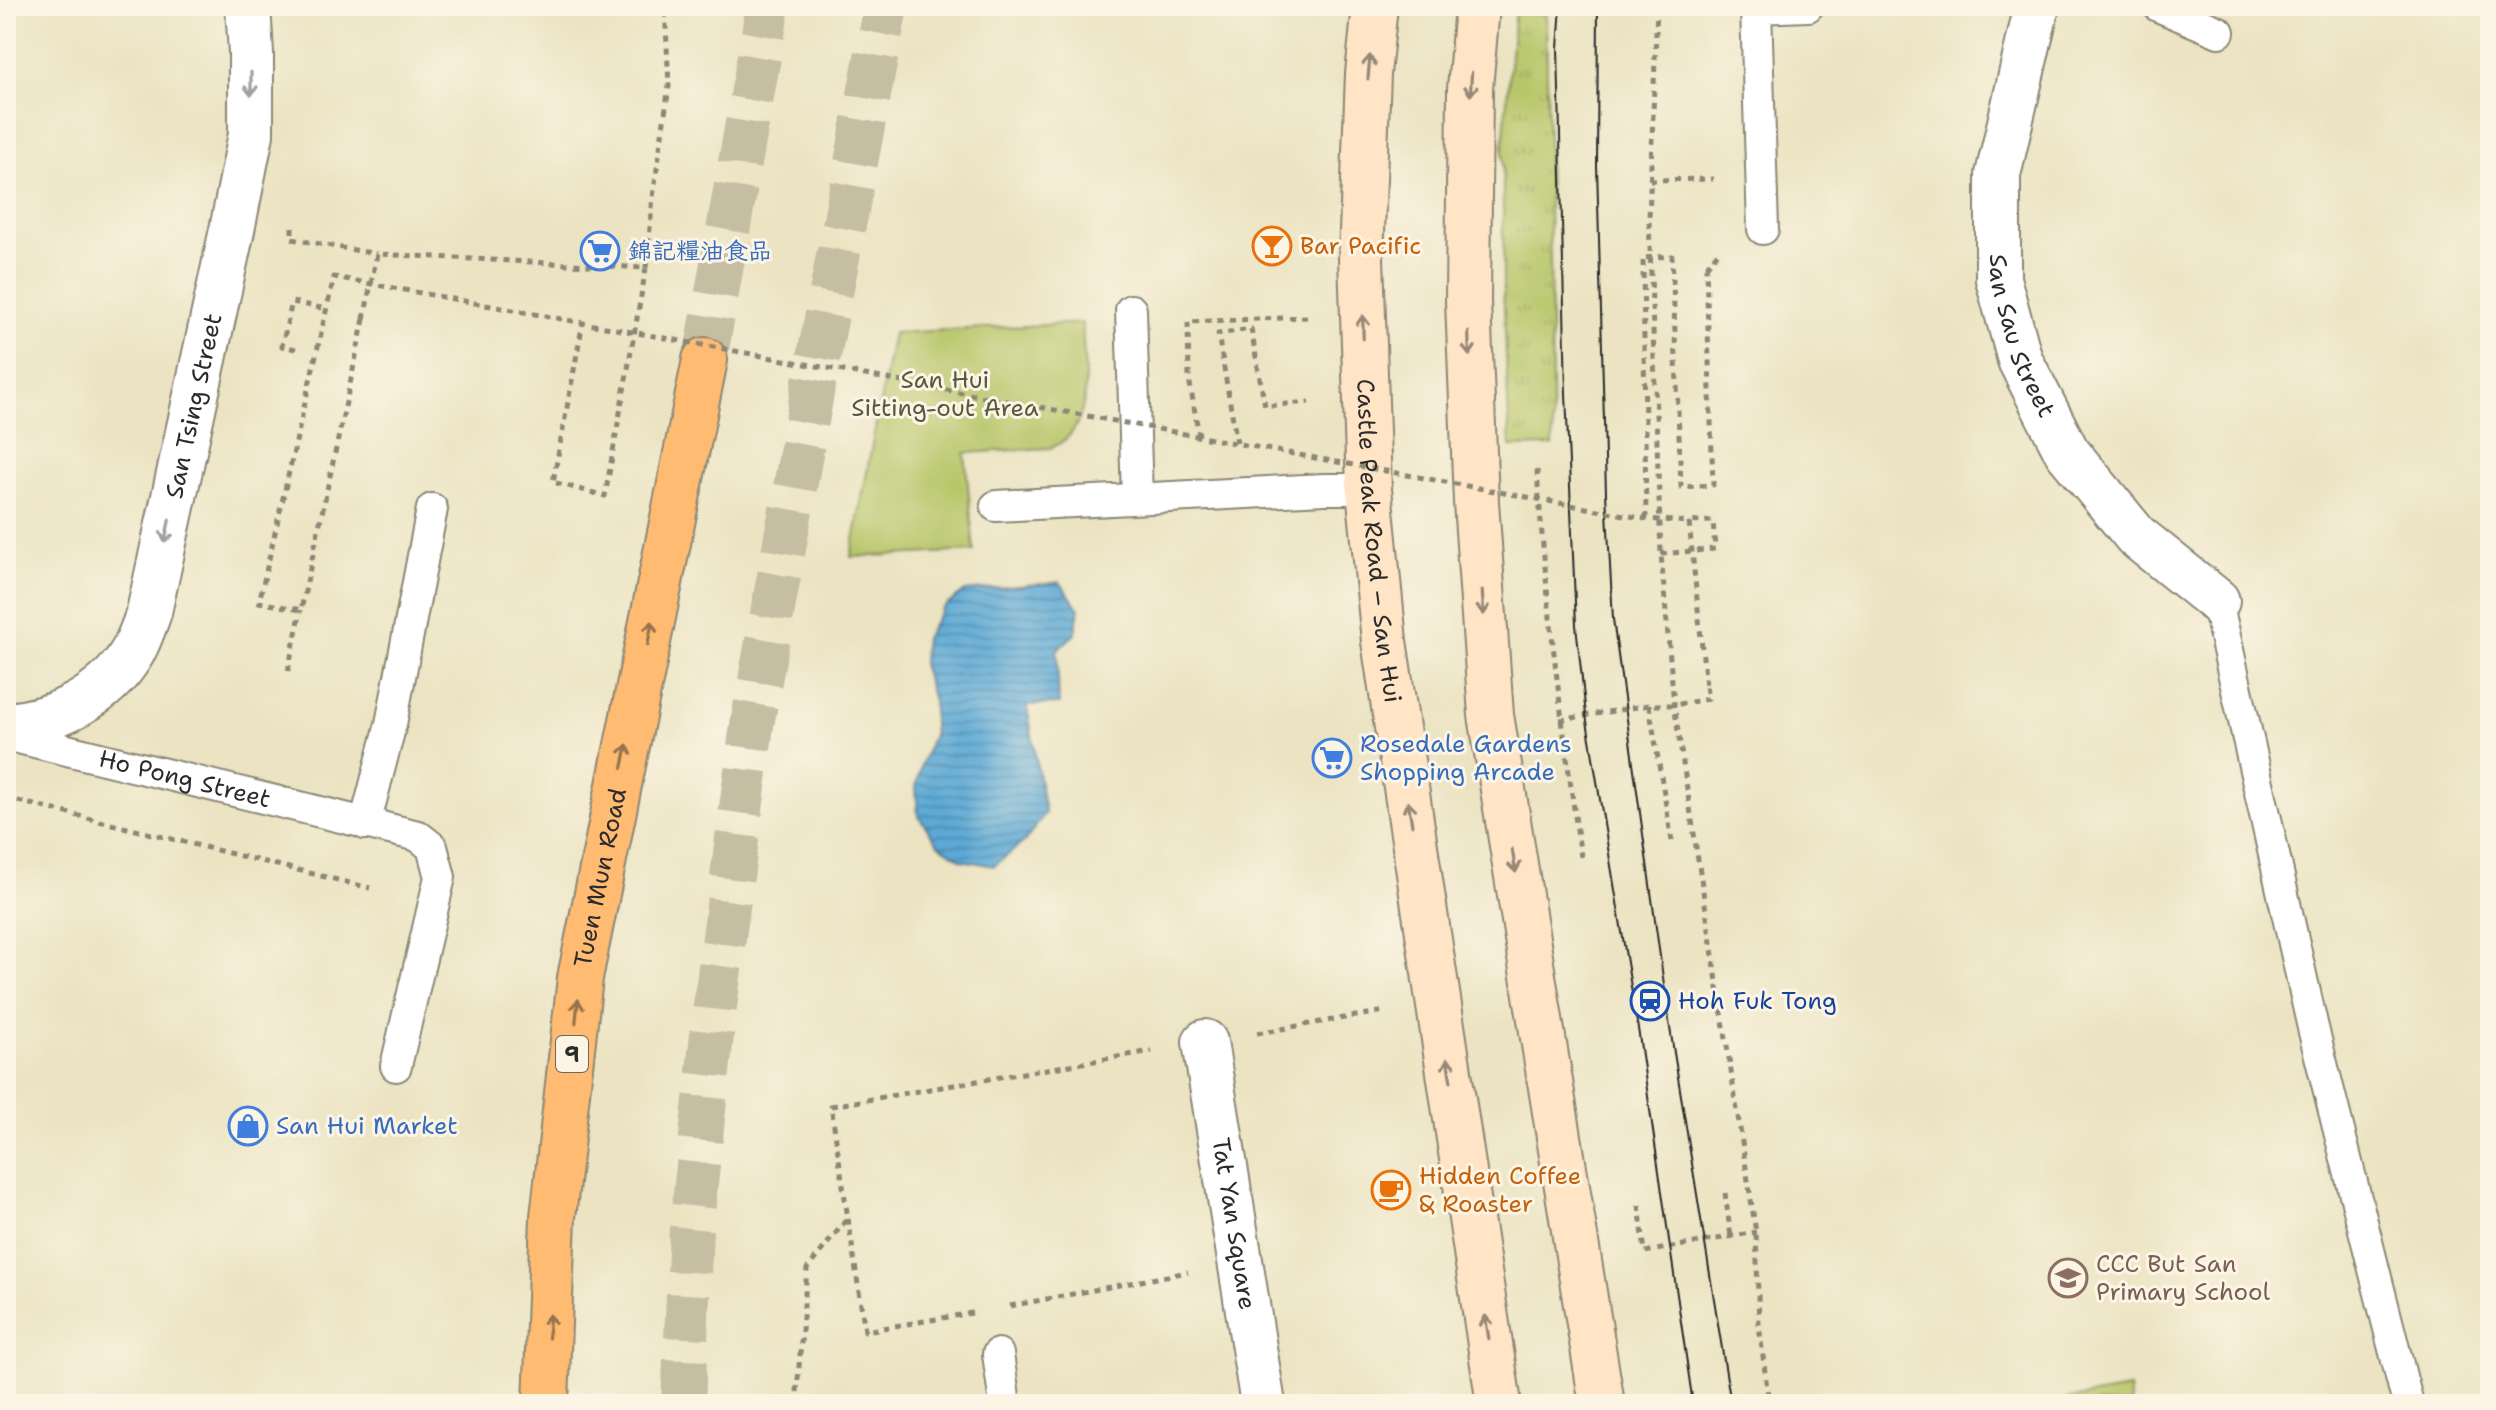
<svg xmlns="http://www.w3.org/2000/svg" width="2496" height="1410" viewBox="0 0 2496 1410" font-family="'Shantell Sans','LXGW WenKai TC',sans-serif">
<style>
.grass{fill:url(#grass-tufts);stroke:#71784a;stroke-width:2}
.park{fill:#b7c669;stroke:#71784a;stroke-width:2}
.water{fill:url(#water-rules);stroke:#446a80;stroke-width:2}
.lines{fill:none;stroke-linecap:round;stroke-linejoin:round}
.trunk-tunnel{stroke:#c5bea3;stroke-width:44;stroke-dasharray:44 22;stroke-linecap:butt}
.service-casing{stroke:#8b8776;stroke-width:34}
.pedestrian-casing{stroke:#8b8776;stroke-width:48}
.minor-casing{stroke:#8b8776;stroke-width:48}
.secondary-casing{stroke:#8b8776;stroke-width:48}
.trunk-casing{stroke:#8b8776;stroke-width:48}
.path{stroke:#8b8776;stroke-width:5;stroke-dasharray:6 6;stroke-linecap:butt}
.service{stroke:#fff;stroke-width:30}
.pedestrian{stroke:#fff;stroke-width:44}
.minor{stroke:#fff;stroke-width:44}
.secondary{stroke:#ffe4c6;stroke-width:44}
.trunk{stroke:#ffbb71;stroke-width:44}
.tram{stroke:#2b2b2b;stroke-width:2}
.path-bridge{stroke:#8b8776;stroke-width:5;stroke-dasharray:6 6;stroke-linecap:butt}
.oneway{stroke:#958878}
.oneway2{stroke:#a0a0a0}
.oneway3{stroke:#95734e}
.labels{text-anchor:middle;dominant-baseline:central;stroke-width:6;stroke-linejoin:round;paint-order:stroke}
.shield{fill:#fcf5e5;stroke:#6a6863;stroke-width:2}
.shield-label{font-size:22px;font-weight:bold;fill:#2b2b2b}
.food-label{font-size:24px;fill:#c56008;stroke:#fcf5e5;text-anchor:start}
.shop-label{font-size:24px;fill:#366cbe;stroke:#fcf5e5;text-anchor:start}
.street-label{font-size:24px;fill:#2b2b2b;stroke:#fcf5e5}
.park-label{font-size:24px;fill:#555a3e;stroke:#fcf5e5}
.transit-label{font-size:24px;fill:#164399;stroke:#fcf5e5;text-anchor:start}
.education-label{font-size:24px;fill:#785e54;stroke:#fcf5e5;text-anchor:start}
</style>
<defs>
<pattern id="grass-tufts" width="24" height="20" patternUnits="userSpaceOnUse" patternTransform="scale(2)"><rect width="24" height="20" fill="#b7c669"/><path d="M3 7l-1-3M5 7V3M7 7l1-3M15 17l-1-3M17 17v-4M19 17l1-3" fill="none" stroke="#9eaa5b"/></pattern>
<pattern id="water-rules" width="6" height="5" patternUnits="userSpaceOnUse" patternTransform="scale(2)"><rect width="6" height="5" fill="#5ca9d5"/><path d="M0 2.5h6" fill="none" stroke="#4c8aad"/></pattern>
</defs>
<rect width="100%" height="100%" fill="#fcf5e5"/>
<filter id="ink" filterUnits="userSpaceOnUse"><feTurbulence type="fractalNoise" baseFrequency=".0125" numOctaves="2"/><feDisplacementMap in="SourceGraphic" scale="16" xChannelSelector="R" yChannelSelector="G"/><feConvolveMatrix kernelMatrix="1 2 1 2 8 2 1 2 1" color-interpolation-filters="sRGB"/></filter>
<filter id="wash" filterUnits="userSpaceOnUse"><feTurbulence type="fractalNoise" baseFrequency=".006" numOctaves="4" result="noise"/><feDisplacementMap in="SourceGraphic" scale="32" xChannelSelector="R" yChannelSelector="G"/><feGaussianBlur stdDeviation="1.8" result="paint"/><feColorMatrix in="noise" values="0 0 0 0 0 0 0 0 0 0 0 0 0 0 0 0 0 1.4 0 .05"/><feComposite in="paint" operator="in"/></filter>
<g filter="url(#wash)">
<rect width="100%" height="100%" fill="#ebe3c1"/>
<path class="grass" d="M1515,7l31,8 7,431 -43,1 -7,-162v-138z"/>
<path class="park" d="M1082,323c1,41 16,108 -32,125l-85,5 9,98 -123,6 42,-224z
M2129,1389l2,15h-90z"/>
<path class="water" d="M1060,582l19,27 -4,25 -18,16 2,54 -32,1 18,108 -19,27 -32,26 -32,-6 -24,-16 -20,-29 -2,-29 5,-21 12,-30v-34l-11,-37 3,-26 18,-30 22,-17z"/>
</g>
<g filter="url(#ink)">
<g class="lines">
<path class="trunk-tunnel" d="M705,360l63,-354
M683,1404l8,-173 24,-225 37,-281 62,-343 72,-376"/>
<g class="service-casing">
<g id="service">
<path d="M2158,6l61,26"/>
<path d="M1763,229l-7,-221 52,-2"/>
<path d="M1131,310l6,188"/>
<path d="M996,506l328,-17h45"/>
<path d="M2217,601l96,427 95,376"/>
<path id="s1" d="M6,735l412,101 14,11 8,30 -44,189"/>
<path d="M365,824l26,-100 41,-215"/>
<path d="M998,1354l7,50"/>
</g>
</g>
<g class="pedestrian-casing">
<g id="pedestrian">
<path id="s2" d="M1205,1042l58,362"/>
</g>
</g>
<g class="minor-casing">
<g id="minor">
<path id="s3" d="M2037,6l-39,169v104l22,81 47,92 69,84 81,65"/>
<path id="s4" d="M6,725c50,-4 100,-28 126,-72 7,-12 12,-27 17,-41l83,-382 19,-96v-81l-3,-47"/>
</g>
</g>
<g class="secondary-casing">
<g id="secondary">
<path id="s5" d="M1375,6l-7,68 -7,184 8,231 15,152 115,763"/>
<path d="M1477,6l-7,83 -2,212 8,201 15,213 111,689"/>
</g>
</g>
<g class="trunk-casing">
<g id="trunk">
<path id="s6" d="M546,1404l7,-187 27,-239 125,-618"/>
</g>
</g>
<path class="path" d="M1657,6l-8,213 12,335 13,151 82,527 3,93 10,79
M1650,180l63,-1
M292,227v12
M292,239l85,15
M1706,267l15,-18
M646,268l7,-71 16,-111 -4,-80
M364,319l13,-65 269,14 -41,228 -52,-14 30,-160
M296,349l-14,-3 10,-44 34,7
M1199,436l-10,-58 -1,-56 121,-5
M1237,443l-19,-109 33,-5 14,77 44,-4
M1537,470c9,130 25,258 44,387
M1661,554l54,-5 -2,-28 -24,1
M288,671l13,-61
M1649,705l23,136
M1560,720l89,-15h25l34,-6 -2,-13
M6,798l364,90
M1257,1033l128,-22
M1725,1193l6,44
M1639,1205l6,47 111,-20
M1010,1306l178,-34
M972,1313l-107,18 -34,-225 321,-55
M796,1404l11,-135 40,-50"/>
<use href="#service" class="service"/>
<use href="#pedestrian" class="pedestrian"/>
<use href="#minor" class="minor"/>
<use href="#secondary" class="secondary"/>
<use href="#trunk" class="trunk"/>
<path class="tram" d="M1561,6l-3,42 8,346 10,231 10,90 53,320 54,369
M1598,6l-1,160 9,328 7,125 57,409 61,376"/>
<path class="path-bridge" d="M364,319l-63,291 -42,-8 75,-325 1312,242 43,3 17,164
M1646,519l-3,-261 29,-2 9,231 32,-2 -7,-218"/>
</g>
<defs><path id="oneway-shaft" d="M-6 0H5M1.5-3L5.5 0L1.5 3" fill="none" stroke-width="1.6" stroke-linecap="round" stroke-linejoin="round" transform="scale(2)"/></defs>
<g class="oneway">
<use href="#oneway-shaft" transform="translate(1369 67) rotate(-85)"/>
<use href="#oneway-shaft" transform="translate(1471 84) rotate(93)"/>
<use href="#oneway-shaft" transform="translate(1363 327) rotate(-91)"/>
<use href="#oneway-shaft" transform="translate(1469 344) rotate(88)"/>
<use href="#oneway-shaft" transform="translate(1483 603) rotate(86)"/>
<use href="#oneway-shaft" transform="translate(1410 813) rotate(-99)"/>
<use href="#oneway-shaft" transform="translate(1514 861) rotate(81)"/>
<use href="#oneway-shaft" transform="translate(1449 1070) rotate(-99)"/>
<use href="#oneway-shaft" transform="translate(1487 1327) rotate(-99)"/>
</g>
<g class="oneway2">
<use href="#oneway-shaft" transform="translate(251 84) rotate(90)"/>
<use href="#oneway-shaft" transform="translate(167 531) rotate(102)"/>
</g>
<g class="oneway3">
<use href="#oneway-shaft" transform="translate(650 633) rotate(-79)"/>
<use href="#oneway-shaft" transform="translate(625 756) rotate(-79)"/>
<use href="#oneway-shaft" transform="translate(577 1011) rotate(-84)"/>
<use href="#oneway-shaft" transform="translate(549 1326) rotate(-88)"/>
</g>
</g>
<defs>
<g id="bar-ring" transform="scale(2)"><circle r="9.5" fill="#fcf5e5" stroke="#e8710a" stroke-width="1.5"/><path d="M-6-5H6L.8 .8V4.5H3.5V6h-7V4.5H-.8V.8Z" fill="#e8710a"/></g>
<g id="supermarket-ring" transform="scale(2)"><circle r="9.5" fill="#fcf5e5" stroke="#3f7fe0" stroke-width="1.5"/><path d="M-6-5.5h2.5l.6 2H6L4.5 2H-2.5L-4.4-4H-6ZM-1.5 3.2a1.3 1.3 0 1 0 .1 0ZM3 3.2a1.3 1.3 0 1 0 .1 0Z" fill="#3f7fe0"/></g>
<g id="station-ring" transform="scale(2)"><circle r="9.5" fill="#fcf5e5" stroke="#1a4fb4" stroke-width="1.5"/><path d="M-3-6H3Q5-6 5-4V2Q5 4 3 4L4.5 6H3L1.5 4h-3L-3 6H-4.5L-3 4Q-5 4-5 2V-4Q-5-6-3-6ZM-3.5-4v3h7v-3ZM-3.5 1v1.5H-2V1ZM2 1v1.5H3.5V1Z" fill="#1a4fb4"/></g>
<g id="shop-ring" transform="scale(2)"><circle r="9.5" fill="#fcf5e5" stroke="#3f7fe0" stroke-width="1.5"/><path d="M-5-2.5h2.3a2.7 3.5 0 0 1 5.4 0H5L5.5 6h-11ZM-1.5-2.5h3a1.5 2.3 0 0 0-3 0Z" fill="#3f7fe0"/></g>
<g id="cafe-ring" transform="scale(2)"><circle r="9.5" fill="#fcf5e5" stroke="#e8710a" stroke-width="1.5"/><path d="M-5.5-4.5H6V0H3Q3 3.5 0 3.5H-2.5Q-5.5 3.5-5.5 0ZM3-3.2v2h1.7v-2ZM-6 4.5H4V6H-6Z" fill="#e8710a"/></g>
<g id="school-ring" transform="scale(2)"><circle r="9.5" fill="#fcf5e5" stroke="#8d6e63" stroke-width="1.5"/><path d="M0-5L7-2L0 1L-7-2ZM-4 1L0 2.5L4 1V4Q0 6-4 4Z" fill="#8d6e63"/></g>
</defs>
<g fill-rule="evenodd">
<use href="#bar-ring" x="1272" y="246"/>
<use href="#supermarket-ring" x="600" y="251"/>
<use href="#supermarket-ring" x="1332" y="758"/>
<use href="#station-ring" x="1650" y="1001"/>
<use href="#shop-ring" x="248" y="1126"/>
<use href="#cafe-ring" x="1391" y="1190"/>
<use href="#school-ring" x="2068" y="1278"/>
</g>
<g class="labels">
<rect class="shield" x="556" y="1036" width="32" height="36" rx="6"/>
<g class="shield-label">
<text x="572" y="1054">9</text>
</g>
<g class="food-label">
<text x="1300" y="246">Bar Pacific</text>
<text x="1419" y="1176">Hidden Coffee<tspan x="1419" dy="28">&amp; Roaster</tspan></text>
</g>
<g class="shop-label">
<text x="628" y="251">錦記糧油食品</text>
<text x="1360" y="744">Rosedale Gardens<tspan x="1360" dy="28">Shopping Arcade</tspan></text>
<text x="276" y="1126">San Hui Market</text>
</g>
<g class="street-label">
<text stroke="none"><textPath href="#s3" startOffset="338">San Sau Street</textPath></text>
<text stroke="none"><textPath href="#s4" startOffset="406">San Tsing Street</textPath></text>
<text stroke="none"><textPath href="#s5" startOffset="536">Castle Peak Road – San Hui</textPath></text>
<text stroke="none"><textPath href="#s1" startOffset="184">Ho Pong Street</textPath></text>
<text stroke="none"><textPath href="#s6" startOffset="530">Tuen Mun Road</textPath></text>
<text stroke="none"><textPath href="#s2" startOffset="184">Tat Yan Square</textPath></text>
</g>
<g class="park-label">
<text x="945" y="380">San Hui<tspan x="945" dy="28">Sitting-out Area</tspan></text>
</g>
<g class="transit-label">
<text x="1678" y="1001">Hoh Fuk Tong</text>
</g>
<g class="education-label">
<text x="2096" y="1264">CCC But San<tspan x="2096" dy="28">Primary School</tspan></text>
</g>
</g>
<rect width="2496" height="1410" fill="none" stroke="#fcf5e5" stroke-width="32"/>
</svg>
